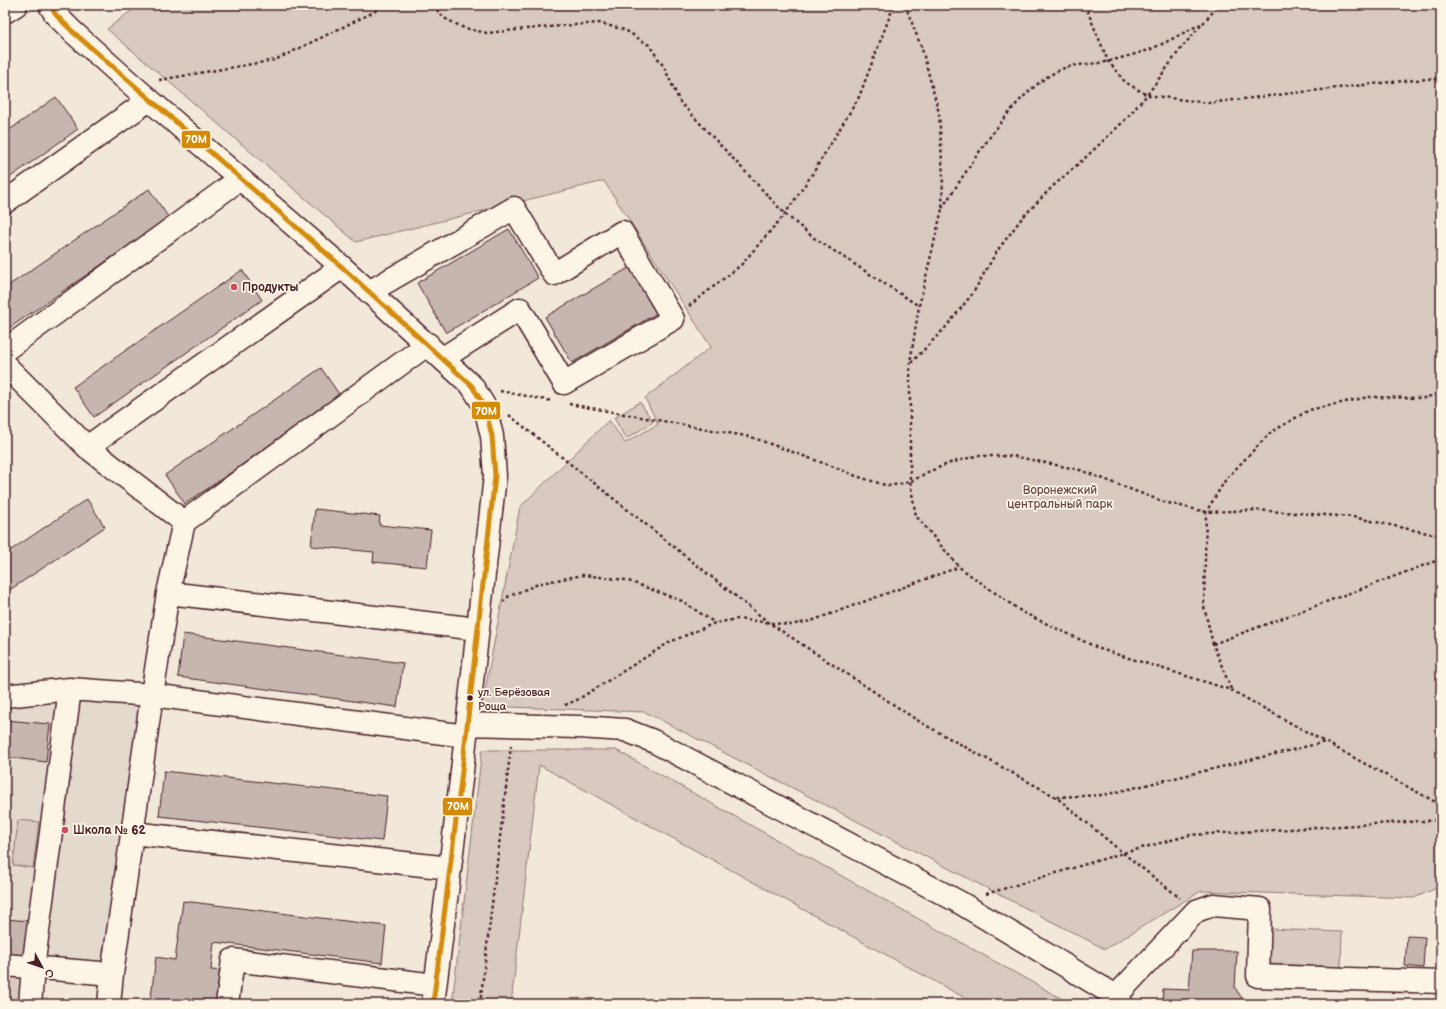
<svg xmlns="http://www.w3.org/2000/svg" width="1446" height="1009" viewBox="0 0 1446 1009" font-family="'Balsamiq Sans',sans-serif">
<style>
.built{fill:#e4d9cd}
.green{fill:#d8cac0;stroke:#917476}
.building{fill:#c7b6af;stroke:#4a1f2b}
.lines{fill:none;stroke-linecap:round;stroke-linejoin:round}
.minor-casing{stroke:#4a1f2b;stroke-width:25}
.path{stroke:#4a1f2b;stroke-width:2.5;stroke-dasharray:3 3;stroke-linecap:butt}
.minor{stroke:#fcf5e5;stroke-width:22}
.bus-1-casing{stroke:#fcf5e5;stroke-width:8}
.bus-1{stroke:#d48b09;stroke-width:5}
.poi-dot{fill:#d1495b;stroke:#fcf5e5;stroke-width:1.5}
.bus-dot{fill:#4a1f2b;stroke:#fcf5e5;stroke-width:1.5}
.labels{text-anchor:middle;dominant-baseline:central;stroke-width:3.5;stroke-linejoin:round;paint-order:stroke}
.bus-label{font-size:11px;fill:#4a1f2b;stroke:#fcf5e5;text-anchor:start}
.poi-label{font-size:12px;font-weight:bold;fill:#4a1f2b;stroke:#fcf5e5;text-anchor:start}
.park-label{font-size:12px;fill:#6e4a50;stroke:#fcf5e5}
.line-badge{stroke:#fcf5e5;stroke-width:1.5}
.badge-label{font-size:11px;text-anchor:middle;font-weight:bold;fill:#fff}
</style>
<rect width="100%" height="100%" fill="#f1e8da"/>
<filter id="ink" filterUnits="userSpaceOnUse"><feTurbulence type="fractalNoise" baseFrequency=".025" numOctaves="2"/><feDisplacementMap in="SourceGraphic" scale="8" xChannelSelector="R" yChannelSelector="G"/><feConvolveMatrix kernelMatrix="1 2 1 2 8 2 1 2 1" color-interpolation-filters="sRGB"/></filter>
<g filter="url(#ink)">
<path class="built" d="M62,695l81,6 -38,267 -100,-8v-259z"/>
<path class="green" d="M139,5h1302v881l-27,12 -213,-7 -96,58 -460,-237 -163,-6 38,-199 89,-87 16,23 33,-19 -13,-26 66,-51 -107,-166 -248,61 -249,-213z
M640,402l13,20 -27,17 -12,-21z
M482,750h134l455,254h-95l-437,-239 -28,239h-59z
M18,820l21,2 -6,46 -20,-3z
M1270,929l72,3 -1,35 -73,-3z
M5,972l17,2 -3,30h-14z"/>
<path class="building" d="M56,97l22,32 -73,52v-48z
M149,189l20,29 -164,113v-43z
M509,229l29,49 -92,55 -29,-50z
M632,266l27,46 -87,51 -27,-46z
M242,270l20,30 -168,117 -21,-30z
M321,368l20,29 -156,107 -20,-29z
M87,499l18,28 -100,66v-39z
M315,509l65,7 -1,9 52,5 -4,37 -54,-5 1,-10 -63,-6z
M183,634l220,29 -6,44 -219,-30z
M5,720l45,4 -4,38 -41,-5z
M164,771l223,25 -5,45 -223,-25z
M183,901l203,25 -4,37 -168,-21 -3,28 12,1 -4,33h-69l6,-47 19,3z
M5,919l24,2 -4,36 -20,-2z
M1407,936l18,1 -2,31 -18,-2z
M1192,951h45l-2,37 11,16h-84l1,-15 26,1z"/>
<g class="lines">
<g class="minor-casing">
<path id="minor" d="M50,5l6,10 17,17 58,52 211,183 130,119 13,21 7,29 3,40 -34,304 -28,224
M5,12l11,-7
M5,202l144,-102
M369,292l145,-84 40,66 68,-42 51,87 -109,64 -44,-74 -77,49
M5,350l235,-171
M5,365l82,82 97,75
M87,447l255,-180
M168,593l310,36
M5,696l65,-7 82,6 314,41
M467,724l112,3 46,3 28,11 306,161 157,94 6,8
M132,833l318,35
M5,965l107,9
M1116,996l80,-85 17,-6 47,4 -2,67 183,6
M30,1004l3,-36 37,-279
M109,1004l3,-30 40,-279 16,-102 16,-71 244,-178
M227,1004l6,-44 202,25"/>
</g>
<path class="path" d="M433,5l11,13 20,10 23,5 49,-5 63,-5 26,7 24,15 15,22 16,35 105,112 29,24 105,68
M905,5l17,44 17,64 4,64 -1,32 -23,97 -9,57v119l6,34 43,51 63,45 78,37 131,41 94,52
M1085,5l23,56 17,21 22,13 61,8 173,-20 60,-5
M159,80l116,-20 99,-48 8,-7
M942,208c29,-42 72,-119 120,-139 15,-6 32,-4 48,-8 13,-4 28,-7 41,-12 17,-7 35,-18 52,-26
M689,306l52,-41 44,-51 28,-41 46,-76 35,-92
M911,363l35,-36 27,-34 24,-42 25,-33 30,-31 33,-29 38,-36 24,-27 35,-48 37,-42
M500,391l52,10
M569,404l182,33 83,30 22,9 32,10 22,-4 18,-10 22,-9 26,-7h37l67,14 84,32 42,10 49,-2 98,7 88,19
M509,415l259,207 152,100 136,75 67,56 57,45
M503,602l6,-6 32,-13 42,-8 43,5 56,21 33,22
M1213,644l228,-85
M1231,689l-18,-45 -9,-37 2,-95 20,-33 44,-46 39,-23 59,-13 56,1 17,-5
M565,705l12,-5 93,-58 45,-19 23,-4 52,6 21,-4 148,-54
M1057,797l47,-2 221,-53 116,63
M986,894l137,-41 67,-18 251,-15
M480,1004l31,-258"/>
<use href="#minor" class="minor"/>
<g class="bus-1-casing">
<path id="bus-1" d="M50,5l6,10 17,17 269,235 130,119 13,21 7,29 3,40 -34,304 -28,224"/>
</g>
<use href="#bus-1" class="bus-1"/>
</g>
</g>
<g class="poi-dot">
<circle cx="234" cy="287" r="4"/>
<circle cx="65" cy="830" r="4"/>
</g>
<circle class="bus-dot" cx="470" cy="698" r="3.5"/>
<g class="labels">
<g class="bus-label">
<text x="478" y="692">ул. Берёзовая<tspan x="478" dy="14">Роща</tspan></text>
</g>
<g class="poi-label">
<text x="242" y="287">Продукты</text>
<text x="73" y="830">Школа № 62</text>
</g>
<g class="park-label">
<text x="1060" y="490">Воронежский<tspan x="1060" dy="14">центральный парк</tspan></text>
</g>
</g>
<g class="line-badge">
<rect x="181" y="130" width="30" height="19" rx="4" fill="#d48b09"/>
<rect x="471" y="401" width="30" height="19" rx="4" fill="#d48b09"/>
<rect x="442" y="797" width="31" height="19" rx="4" fill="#d48b09"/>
</g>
<g class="badge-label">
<text x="196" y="143">70М</text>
<text x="486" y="415">70М</text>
<text x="458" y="810">70М</text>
</g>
<rect width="1446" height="1009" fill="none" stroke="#fcf5e5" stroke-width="20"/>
<rect x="10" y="10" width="1426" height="989" fill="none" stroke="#4a1f2b" stroke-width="1.5" filter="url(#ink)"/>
<g transform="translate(42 967) rotate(130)" stroke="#fcf5e5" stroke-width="3" paint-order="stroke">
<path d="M0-3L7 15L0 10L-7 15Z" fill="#4a1f2b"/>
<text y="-6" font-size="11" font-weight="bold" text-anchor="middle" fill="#4a1f2b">С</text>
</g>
</svg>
